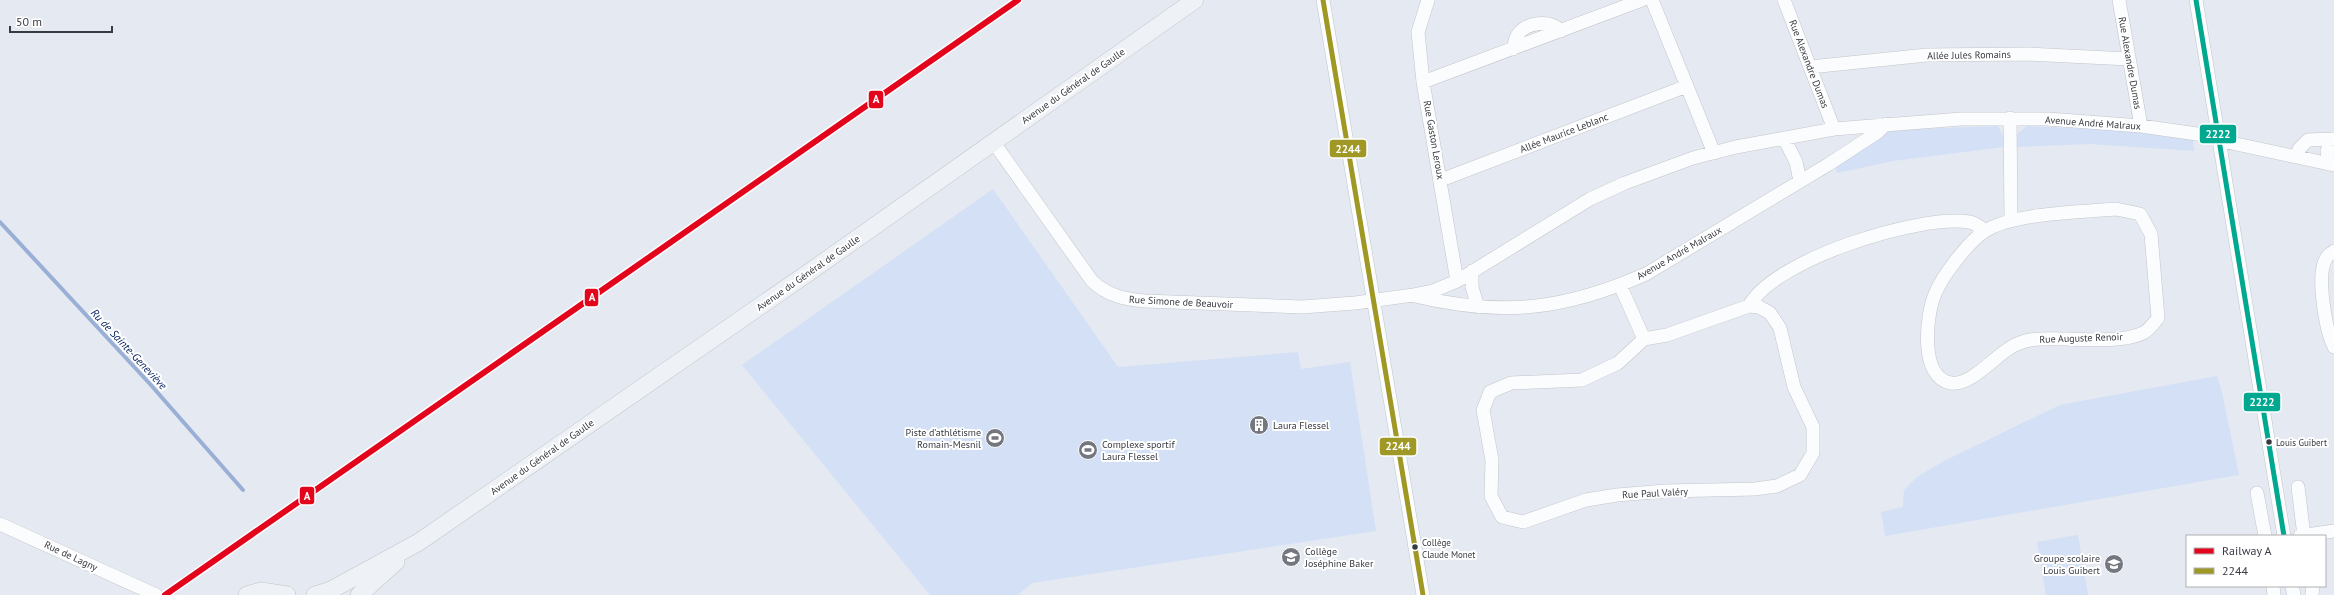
<svg xmlns="http://www.w3.org/2000/svg" width="2334" height="595" viewBox="0 0 2334 595" font-family="'PT Sans',sans-serif">
<style>
.green{fill:#d3e0f6}
.lines{fill:none;stroke-linecap:round;stroke-linejoin:round}
.stream{stroke:#9aafd6;stroke-width:4}
.minor-casing{stroke:#c2c5cb;stroke-width:14}
.major-casing{stroke:#c2c4c9;stroke-width:18}
.minor{stroke:#fbfcfd;stroke-width:13}
.major{stroke:#eef1f6;stroke-width:17}
.bus-1-casing{stroke:#fff;stroke-width:8}
.bus-2-casing{stroke:#fff;stroke-width:8}
.bus-1{stroke:#9f9825;stroke-width:5}
.bus-2{stroke:#00a88f;stroke-width:5}
.rail-1-casing{stroke:#fff;stroke-width:9}
.rail-1{stroke:#e3051c;stroke-width:6}
.bus-dot{fill:#373a41;stroke:#fff;stroke-width:1.5}
.labels{text-anchor:middle;dominant-baseline:central;stroke-width:4;stroke-linejoin:round;paint-order:stroke}
.bus-label{font-size:9px;fill:#373a41;stroke:#fff;text-anchor:start}
.street-label{font-size:10px;fill:#373a41;stroke:#fff}
.poi-label{font-size:10px;fill:#373a41;stroke:#fff;text-anchor:start}
.water-label{font-size:11px;font-style:italic;fill:#072462;stroke:#fff}
.line-badge{stroke:#fff;stroke-width:1.5}
.badge-label{font-size:11px;text-anchor:middle;font-weight:bold;fill:#fff}
</style>
<rect width="100%" height="100%" fill="#e5e9f1"/>
<path class="green" d="M1998,126l6,12v9l-111,14 -56,12 -2,-7 57,-36z
M2027,126l91,4 75,10 1,11 -104,-7 -75,3 1,-12z
M993,189l125,178 180,-15 3,17 49,-7 26,169 -344,52 -14,12h-88l-188,-230z
M2217,376l4,12 18,87 -354,61 -4,-24 22,-5 1,-17 13,-13 27,-16 116,-56z
M2078,535l10,60h-42l-9,-53z"/>
<g class="lines">
<path class="stream" d="M0,222l150,162 93,106"/>
<g class="minor-casing">
<path id="minor" d="M1323,0l100,595
M1428,0l-10,32 5,50 34,199
M1652,0l62,153
M1784,0l50,129
M2119,0l22,126
M2196,0l88,536
M1513,49c1,-4 2,-9 4,-13 8,-14 33,-17 44,-5
M1810,67l117,-12 102,-1 100,5
M1423,82l219,-82
M2010,118l1,102
M1784,138l12,24 4,19
M994,143l98,138c16,15 32,18 53,20l157,6 53,-4 58,-8 20,-4 24,-10 133,-82 35,-16 68,-25 43,-11 98,-18 127,-10h87l93,7 70,10 16,6 107,23
M2298,156l1,-7 9,-9 26,-1
M2329,164l-2,-13 5,-12
M1441,180l246,-94
M2116,209l24,5 11,20 7,84c-4,5 -10,13 -15,15 -24,12 -75,4 -102,6 -7,0 -17,2 -24,5 -20,8 -44,42 -66,39 -32,-5 -25,-68 -16,-89 7,-18 34,-53 50,-63 29,-18 96,-19 131,-22z
M2334,251c-2,2 -6,4 -7,6 -12,16 -1,73 7,90
M1472,271v16l6,20
M1620,285l24,54
M1415,296c88,21 149,14 231,-22l183,-110 49,-32 8,-8
M1749,306l10,1 11,6 10,15 14,59 19,40v26l-13,22 -23,11 -22,3 -89,2 -49,4 -31,5 -63,22 -21,-5 -11,-21 1,-36 -9,-50 7,-18 21,-9 71,-3 36,-17 26,-24 23,-4z
M1749,306c24,-46 170,-92 220,-84 7,1 11,5 16,9
M2298,487l6,49
M2257,493l8,43
M0,524l156,71
M2300,536l34,-5
M2273,586l1,9
M2292,586l2,9
M2312,595l1,-9"/>
</g>
<g class="major-casing">
<path id="major" d="M247,595l14,-4 26,4
M315,595l16,-5 88,-48 389,-269 387,-273
M359,595l37,-33"/>
</g>
<use href="#minor" class="minor"/>
<use href="#major" class="major"/>
<g class="bus-1-casing">
<path id="bus-1" d="M1323,0l100,595"/>
</g>
<g class="bus-2-casing">
<path id="bus-2" d="M2196,0l88,536"/>
</g>
<use href="#bus-1" class="bus-1"/>
<use href="#bus-2" class="bus-2"/>
<g class="rail-1-casing">
<path id="rail-1" d="M165,595l853,-595"/>
</g>
<use href="#rail-1" class="rail-1"/>
</g>
<defs>
<g id="building-disc" transform="scale(1)"><circle r="9.5" fill="#74777f" stroke="#fff"/><path d="M-4-6H4V6H1V3H-1V6H-4ZM-2.5-4.3h1.7v1.8h-1.7ZM.8-4.3h1.7v1.8H.8ZM-2.5-1h1.7V.8h-1.7ZM.8-1h1.7V.8H.8Z" fill="#fff"/></g>
<g id="stadium-disc" transform="scale(1)"><circle r="9.5" fill="#74777f" stroke="#fff"/><path d="M0-5a6.5 5 0 1 0 0 10a6.5 5 0 1 0 0-10ZM-3.5-1.8h7v3.6h-7Z" fill="#fff"/></g>
<g id="school-disc" transform="scale(1)"><circle r="9.5" fill="#74777f" stroke="#fff"/><path d="M0-5L7-2L0 1L-7-2ZM-4 1L0 2.5L4 1V4Q0 6-4 4Z" fill="#fff"/></g>
</defs>
<g fill-rule="evenodd">
<use href="#building-disc" x="1259" y="425"/>
<use href="#stadium-disc" x="995" y="438"/>
<use href="#stadium-disc" x="1088" y="450"/>
<use href="#school-disc" x="1291" y="557"/>
<use href="#school-disc" x="2114" y="564"/>
</g>
<g class="bus-dot">
<circle cx="2269" cy="442" r="3.5"/>
<circle cx="1415" cy="547" r="3.5"/>
</g>
<g class="labels">
<g class="bus-label">
<text x="2276" y="442">Louis Guibert</text>
<text x="1422" y="542">Collège<tspan x="1422" dy="12">Claude Monet</tspan></text>
</g>
<g class="street-label">
<text transform="translate(1969 55) rotate(-1)">Allée Jules Romains</text>
<text transform="translate(2130 63) rotate(80)">Rue Alexandre Dumas</text>
<text transform="translate(1809 64) rotate(69)">Rue Alexandre Dumas</text>
<text transform="translate(1073 86) rotate(-35)">Avenue du Général de Gaulle</text>
<text transform="translate(2093 123) rotate(4)">Avenue André Malraux</text>
<text transform="translate(1564 133) rotate(-21)">Allée Maurice Leblanc</text>
<text transform="translate(1434 140) rotate(80)">Rue Gaston Leroux</text>
<text transform="translate(1679 253) rotate(-30)">Avenue André Malraux</text>
<text transform="translate(808 273) rotate(-35)">Avenue du Général de Gaulle</text>
<text transform="translate(1181 302) rotate(3)">Rue Simone de Beauvoir</text>
<text transform="translate(2081 338) rotate(-2)">Rue Auguste Renoir</text>
<text transform="translate(542 457) rotate(-35)">Avenue du Général de Gaulle</text>
<text transform="translate(1655 493) rotate(-3)">Rue Paul Valéry</text>
<text transform="translate(71 556) rotate(25)">Rue de Lagny</text>
</g>
<g class="poi-label">
<text x="1273" y="425">Laura Flessel</text>
<text x="981" y="432" text-anchor="end">Piste d’athlétisme<tspan x="981" dy="12">Romain-Mesnil</tspan></text>
<text x="1102" y="444">Complexe sportif<tspan x="1102" dy="12">Laura Flessel</tspan></text>
<text x="1305" y="551">Collège<tspan x="1305" dy="12">Joséphine Baker</tspan></text>
<text x="2100" y="558" text-anchor="end">Groupe scolaire<tspan x="2100" dy="12">Louis Guibert</tspan></text>
</g>
<g class="water-label">
<text transform="translate(129 349) rotate(47)">Ru de Sainte-Geneviève</text>
</g>
</g>
<g class="line-badge">
<rect x="868" y="90" width="16" height="19" rx="4" fill="#e3051c"/>
<rect x="2199" y="124" width="38" height="20" rx="4" fill="#00a88f"/>
<rect x="1329" y="139" width="38" height="19" rx="4" fill="#9f9825"/>
<rect x="584" y="288" width="15" height="19" rx="4" fill="#e3051c"/>
<rect x="2243" y="392" width="38" height="20" rx="4" fill="#00a88f"/>
<rect x="1379" y="437" width="38" height="19" rx="4" fill="#9f9825"/>
<rect x="299" y="486" width="16" height="19" rx="4" fill="#e3051c"/>
</g>
<g class="badge-label">
<text x="876" y="103">A</text>
<text x="2218" y="138">2222</text>
<text x="1348" y="153">2244</text>
<text x="592" y="301">A</text>
<text x="2262" y="406">2222</text>
<text x="1398" y="450">2244</text>
<text x="307" y="500">A</text>
</g>
<rect x="2186" y="535" width="140" height="52" fill="#ffffff" stroke="#afb0b3"/>
<rect x="2194" y="548" width="20" height="6" fill="#e3051c" stroke="#afb0b3"/>
<text x="2222" y="555" font-size="12" fill="#373a41">Railway A</text>
<rect x="2194" y="568" width="20" height="6" fill="#9f9825" stroke="#afb0b3"/>
<text x="2222" y="575" font-size="12" fill="#373a41">2244</text>
<path d="M10 26v6h102v-6" fill="none" stroke="#373a41" stroke-width="2"/>
<text x="16" y="26" font-size="12" fill="#373a41" stroke="#ffffff" stroke-width="3" paint-order="stroke">50 m</text>
</svg>
